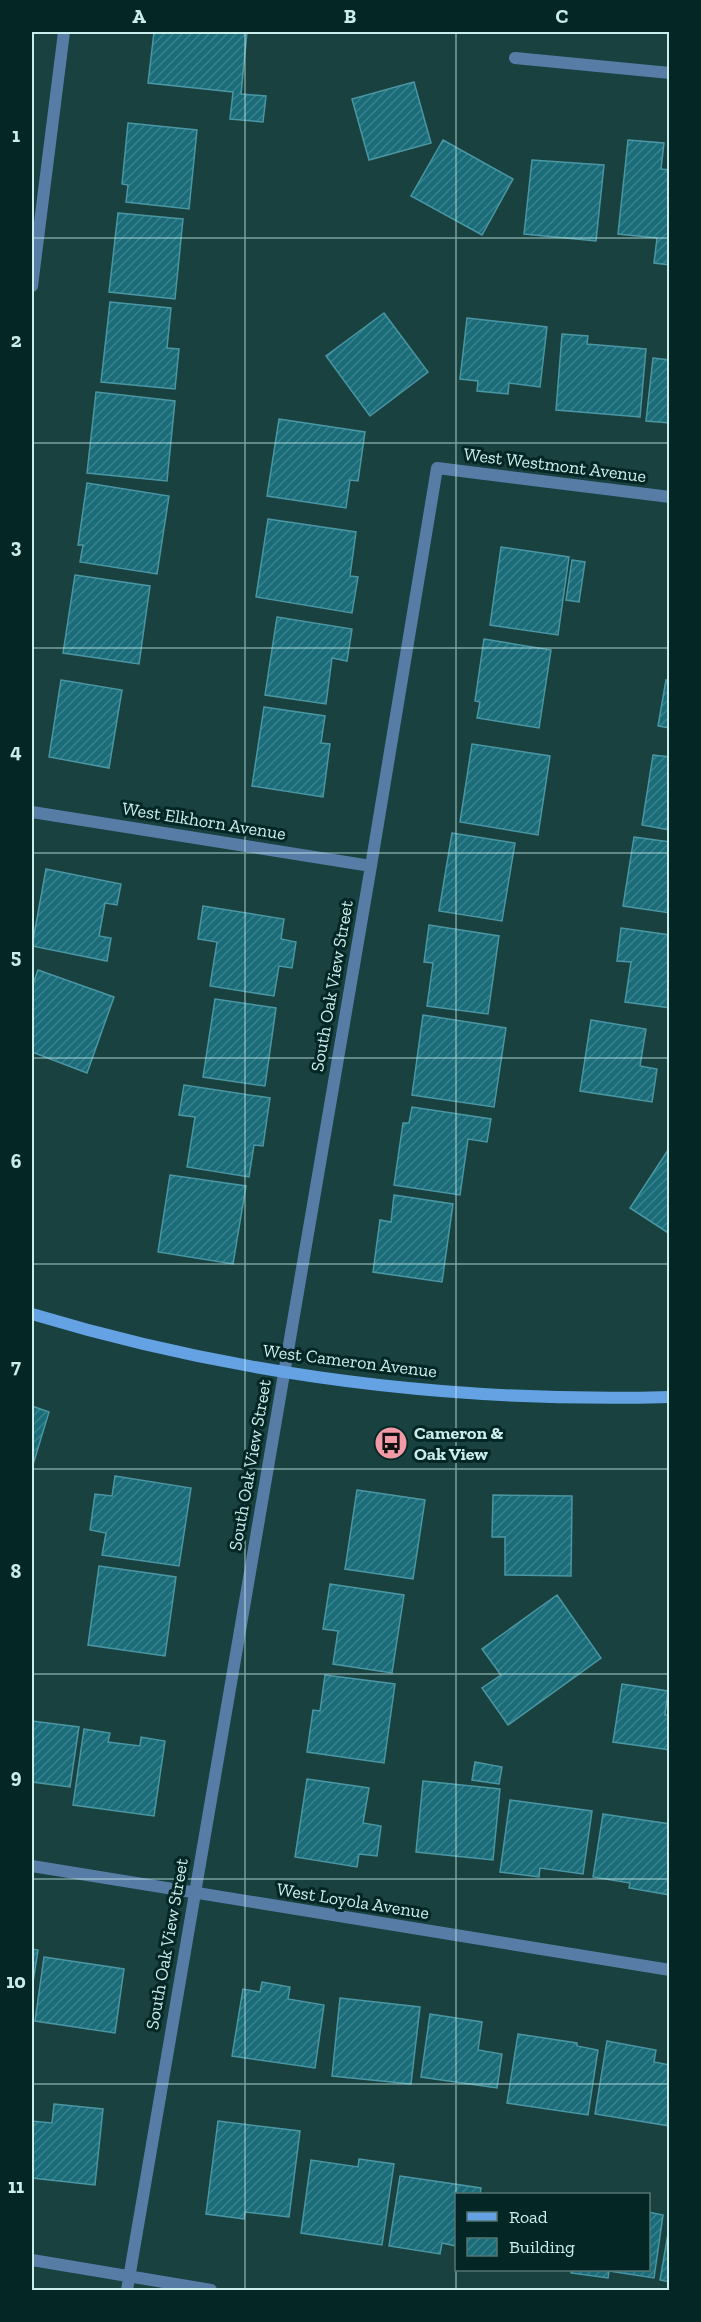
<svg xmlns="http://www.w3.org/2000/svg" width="701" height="2322" viewBox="0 0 701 2322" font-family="'Zilla Slab',serif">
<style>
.building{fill:url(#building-hatch);stroke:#4b96a3;stroke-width:1.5}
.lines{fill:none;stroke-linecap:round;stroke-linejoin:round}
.street{stroke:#577da6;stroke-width:12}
.secondary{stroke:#64a2e3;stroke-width:12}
.grid{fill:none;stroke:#caeeeb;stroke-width:1.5;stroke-opacity:0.55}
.labels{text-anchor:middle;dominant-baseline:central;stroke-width:6;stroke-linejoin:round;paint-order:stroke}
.street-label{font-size:18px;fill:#caeeeb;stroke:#042625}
.poi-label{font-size:18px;font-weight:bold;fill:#caeeeb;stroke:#042625;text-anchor:start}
.neatline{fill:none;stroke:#caeeeb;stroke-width:2}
.grid-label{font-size:20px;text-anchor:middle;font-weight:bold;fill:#caeeeb}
</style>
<defs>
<pattern id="building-hatch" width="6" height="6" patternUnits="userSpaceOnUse" patternTransform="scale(1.5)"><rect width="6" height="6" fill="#1a6c79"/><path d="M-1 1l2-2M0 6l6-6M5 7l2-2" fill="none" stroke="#3a818c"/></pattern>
</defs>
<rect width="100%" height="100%" fill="#18413f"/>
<path class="building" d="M154,32h93l-6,62 25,2 -3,26 -33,-3 3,-27 -85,-9z
M414,82l17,61 -62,17 -17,-61z
M128,123l69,7 -8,79 -63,-7 2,-17 -6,-1z
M443,140l70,39 -31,56 -71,-39z
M628,140l36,3 -3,26 9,1v95l-16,-2 3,-25 -39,-4z
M532,160l72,5 -8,76 -72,-7z
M118,213l65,6 -8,80 -66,-7z
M110,302l61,6 -4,40 12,1 -4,40 -74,-7z
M384,313l44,59 -58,44 -44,-60z
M467,318l80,9 -7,60 -31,-4 -1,11 -31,-3 1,-10 -18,-2z
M562,334l26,2 -1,8 59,5 -6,68 -84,-7z
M653,358l17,2v63l-24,-2z
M96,392l79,9 -8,80 -80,-8z
M279,419l86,13 -7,49 -8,-1 -4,28 -79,-12z
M87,483l82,13 -12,78 -77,-12 3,-17h-5z
M268,519l88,13 -6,44 8,1 -6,36 -96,-16z
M501,547l68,10 -11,78 -68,-10z
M572,560l13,2 -6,40 -13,-2z
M75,575l75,11 -11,78 -76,-11z
M277,617l75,12 -5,32 -15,-3 -6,46 -61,-9z
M484,639l67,11 -12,78 -62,-10 3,-16 -5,-1z
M61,680l61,10 -13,78 -60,-11z
M666,680l4,1v47l-12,-2z
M264,707l61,9 -4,27 9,1 -7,53 -71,-11z
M472,744l78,12 -12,79 -78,-13z
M653,755l17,2v73l-28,-5z
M452,833l63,10 -13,78 -63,-10z
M634,837l36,5v71l-47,-7z
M46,869l75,15 -4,21 -12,-2 -6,33 12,2 -4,23 -75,-15z
M203,906l81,13 -3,20 15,3 -4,26 -13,-2 -5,30 -64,-10 7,-44 -19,-3z
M429,925l70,11 -11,78 -61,-8 6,-43 -9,-1z
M621,928l49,7v73l-45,-6 6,-40 -14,-1z
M38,970l76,27 -27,76 -55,-21v-65z
M215,999l61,9 -11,78 -62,-9z
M423,1015l83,13 -12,79 -82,-12z
M591,1020l55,9 -6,37 17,3 -5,33 -72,-11z
M184,1085l86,13 -7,48 -9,-1 -5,32 -62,-10 8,-50 -16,-2z
M412,1107l79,12 -4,23 -19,-3 -8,56 -66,-10 9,-62h6z
M670,1147v87l-40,-26z
M170,1175l76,11 -13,78 -75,-12z
M394,1195l59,9 -11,78 -69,-10 7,-52 11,2z
M32,1406l17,6 -17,56z
M115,1476l76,12 -12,78 -77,-11 4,-22 -16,-3 5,-36 17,2z
M357,1490l68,10 -12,79 -68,-10z
M493,1495l79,1 -1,80 -66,-1v-38h-13z
M99,1566l77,11 -11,79 -77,-11z
M330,1584l74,11 -12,78 -59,-9 5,-33 -15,-2z
M557,1595l44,63 -93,67 -26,-37 19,-13 -19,-26z
M325,1675l70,9 -11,79 -77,-11 6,-42 7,1z
M622,1684l46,7 -3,24h5v35l-57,-8z
M32,1721l47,6 -9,60 -38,-5z
M84,1729l26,4 -2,9 32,4 1,-9 24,4 -11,75 -81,-11z
M475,1762l27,5 -3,17 -27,-4z
M307,1779l62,9 -6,35 18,3 -4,30 -18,-2 -2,13 -62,-10z
M423,1781l77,8 -7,71 -77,-8z
M510,1800l82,11 -9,63 -43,-6 -1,9 -39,-5z
M603,1814l67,10v71l-41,-7 1,-5 -37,-6z
M32,1949l6,1 -6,39z
M44,1957l80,12 -9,64 -80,-12z
M262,1982l28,5 -2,12 36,6 -9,63 -83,-12 11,-67 17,3z
M340,1998l80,9 -9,77 -79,-8z
M430,2014l52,8 -4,28 24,4 -5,34 -76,-11z
M518,2034l59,9v3l21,4 -10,65 -81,-12z
M607,2041l49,9 -2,12 16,3v61l-75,-12z
M54,2104l49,5 -8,76 -63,-7v-57l20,2z
M218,2121l82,10 -11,86 -44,-5 -1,7 -38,-5z
M359,2159l35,5 -12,81 -81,-12 10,-73 47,7z
M400,2176l81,12 -1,6h-24v52l-14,-3 -2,11 -51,-8z
M648,2212l15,3 -9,63 -45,-7 -1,7 -37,-5 1,-3h76z
M670,2222v60l-10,-2z"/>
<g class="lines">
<path class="street" d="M515,58l155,15
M32,286l32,-254
M32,812l339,54
M32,1866l638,104
M32,2260l179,30
M127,2290l244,-1424 66,-398 233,29"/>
<path class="secondary" d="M32,1314c206,62 422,89 638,83"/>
</g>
<path class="grid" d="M245,32v2258M456,32v2258M32,238h638M32,443h638M32,648h638M32,853h638M32,1058h638M32,1264h638M32,1469h638M32,1674h638M32,1879h638M32,2084h638"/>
<defs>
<g id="bus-disc" transform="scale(1.725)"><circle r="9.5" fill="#f39aa7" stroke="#042625"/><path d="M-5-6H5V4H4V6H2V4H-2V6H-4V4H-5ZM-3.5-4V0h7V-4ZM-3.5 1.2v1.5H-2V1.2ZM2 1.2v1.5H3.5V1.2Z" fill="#111"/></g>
</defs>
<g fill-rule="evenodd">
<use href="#bus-disc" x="391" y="1443"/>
</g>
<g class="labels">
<g class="street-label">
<text transform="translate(555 465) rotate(7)">West Westmont Avenue</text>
<text transform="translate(204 821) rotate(9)">West Elkhorn Avenue</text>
<text transform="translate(332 986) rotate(-80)">South Oak View Street</text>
<text transform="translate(350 1361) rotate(7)">West Cameron Avenue</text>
<text transform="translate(250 1465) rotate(-80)">South Oak View Street</text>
<text transform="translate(353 1901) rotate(9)">West Loyola Avenue</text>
<text transform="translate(167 1944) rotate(-80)">South Oak View Street</text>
</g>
<g class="poi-label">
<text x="414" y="1433">Cameron &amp;<tspan x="414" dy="21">Oak View</tspan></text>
</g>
</g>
<rect width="701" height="2322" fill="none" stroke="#042625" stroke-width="66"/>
<rect x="455" y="2193" width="195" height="78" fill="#042625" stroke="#537674" stroke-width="1.5"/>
<rect x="467" y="2212" width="30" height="9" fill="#64a2e3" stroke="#537674" stroke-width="1.5"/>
<text x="509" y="2223" font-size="18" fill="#caeeeb">Road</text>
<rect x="467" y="2238" width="30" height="18" fill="url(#building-hatch)" stroke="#537674" stroke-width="1.5"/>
<text x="509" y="2253" font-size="18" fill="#caeeeb">Building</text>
<rect x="33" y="33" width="635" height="2256" class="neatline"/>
<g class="grid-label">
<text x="139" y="23">A</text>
<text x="350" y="23">B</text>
<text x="562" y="23">C</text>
<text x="16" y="142">1</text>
<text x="16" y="347">2</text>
<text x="16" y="553">3</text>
<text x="16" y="758">4</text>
<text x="16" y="963">5</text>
<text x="16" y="1168">6</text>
<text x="16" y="1373">7</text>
<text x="16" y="1578">8</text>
<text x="16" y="1783">9</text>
<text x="16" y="1988">10</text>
<text x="16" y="2193">11</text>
</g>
</svg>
